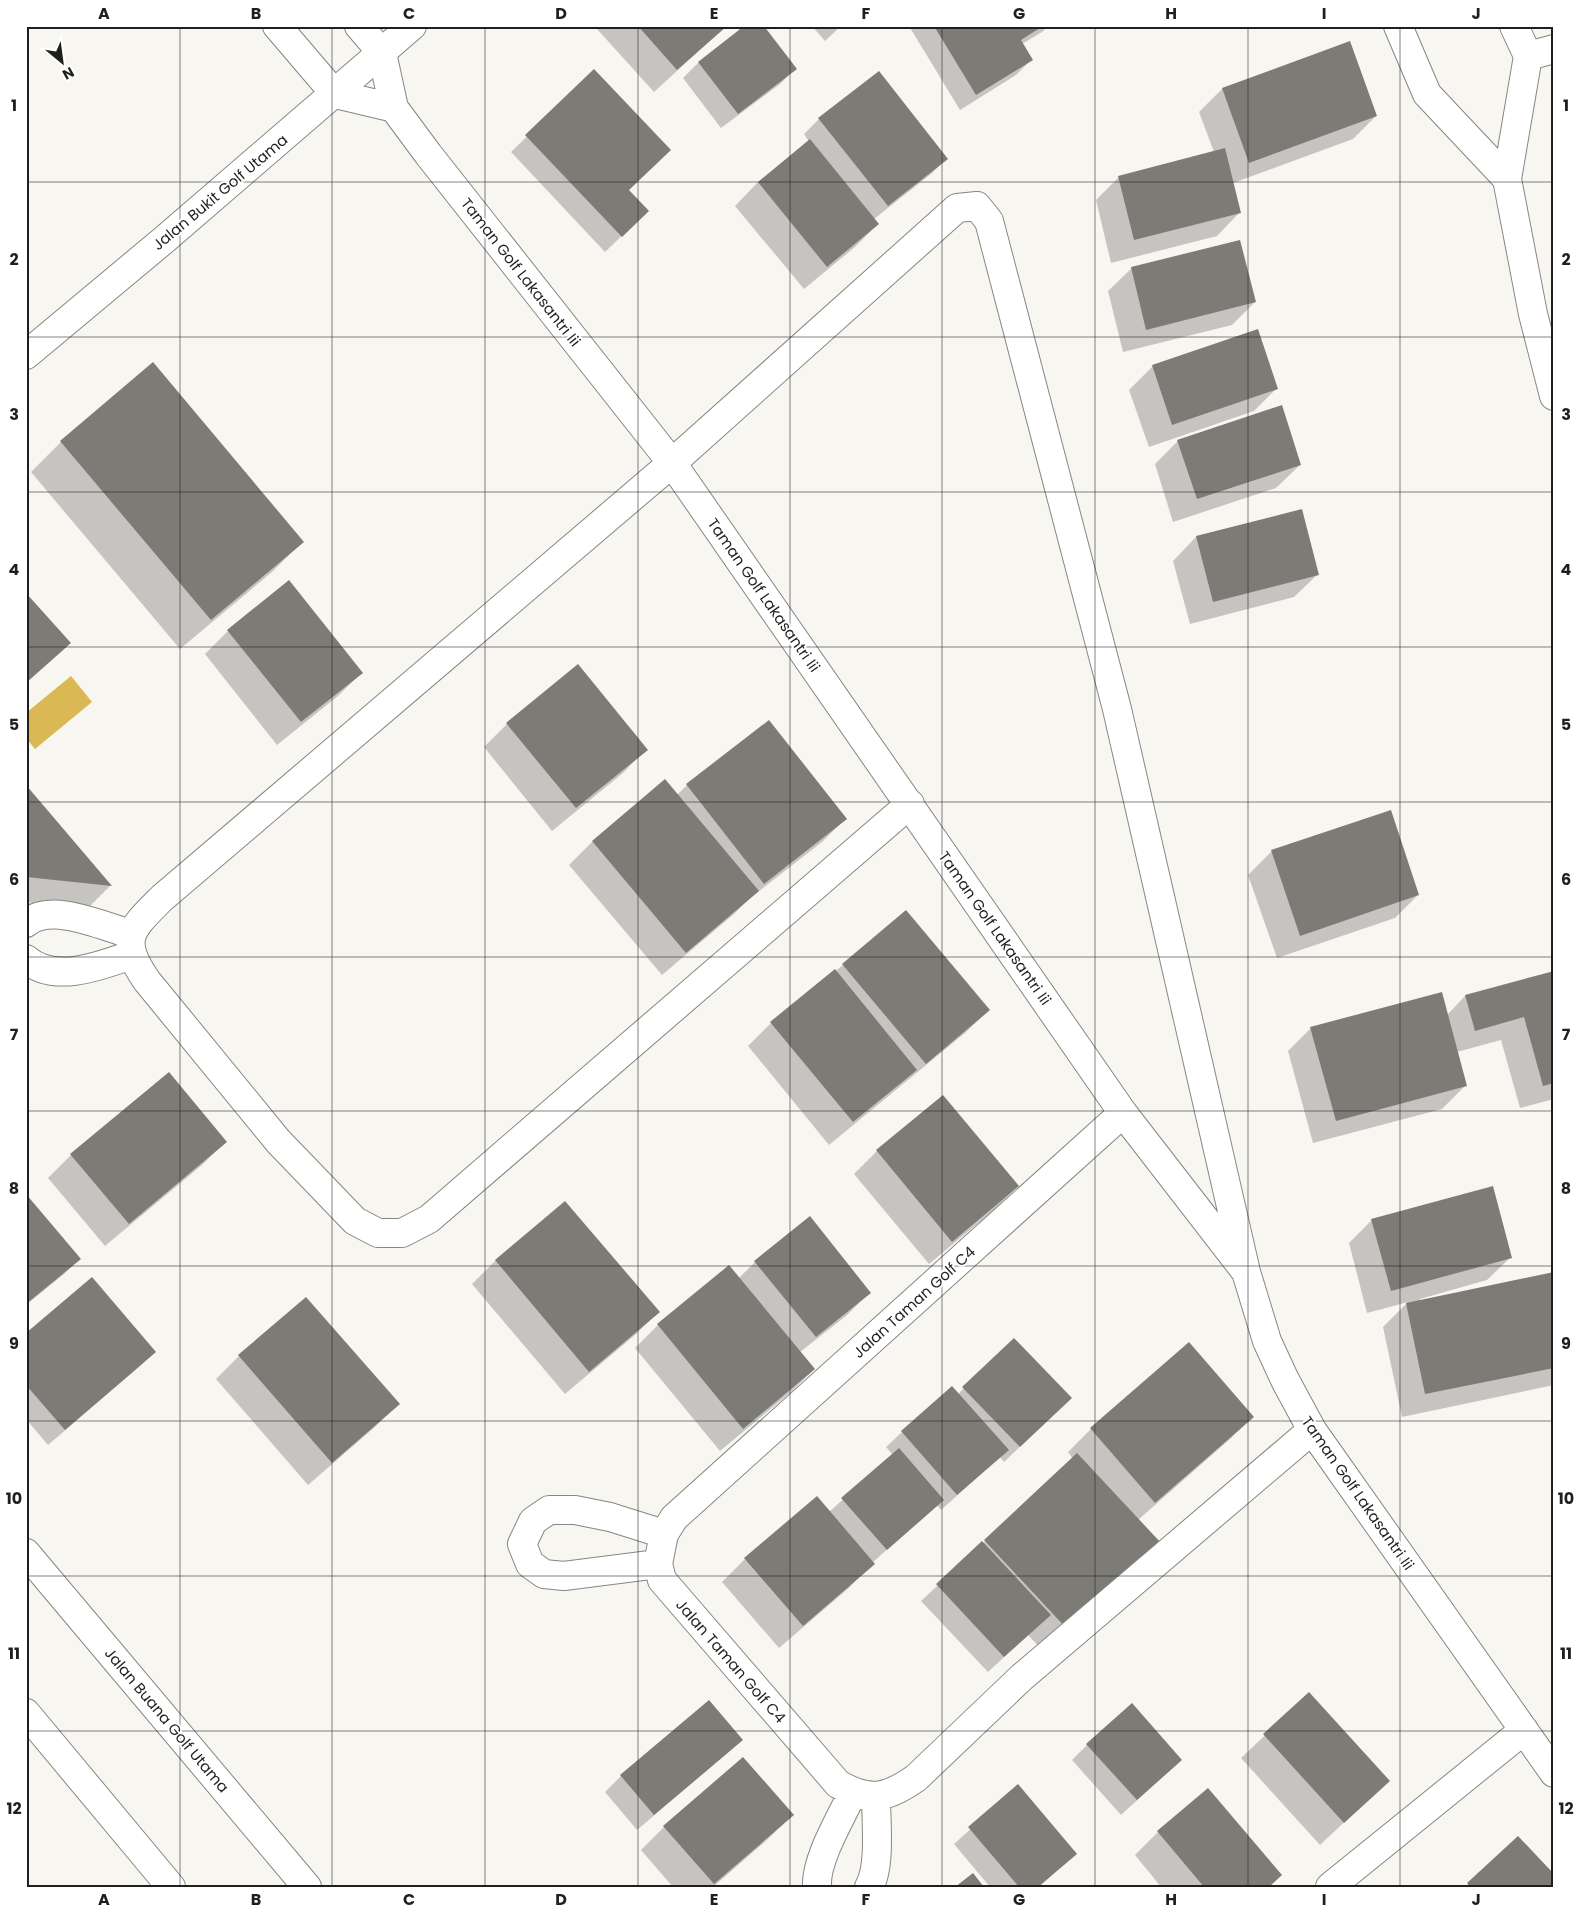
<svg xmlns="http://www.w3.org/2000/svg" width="1580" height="1913" viewBox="0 0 1580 1913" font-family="Poppins,sans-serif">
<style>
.water{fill:#dab854}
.shadow{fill:#0003}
.building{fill:#7c7b76}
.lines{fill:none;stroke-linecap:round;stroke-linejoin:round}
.street-casing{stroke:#878681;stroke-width:30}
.secondary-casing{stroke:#878681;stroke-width:30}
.street{stroke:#fff;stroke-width:28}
.secondary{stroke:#fff;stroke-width:28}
.grid{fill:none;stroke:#1f1f1d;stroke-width:1;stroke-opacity:0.55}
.labels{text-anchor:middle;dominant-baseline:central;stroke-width:4;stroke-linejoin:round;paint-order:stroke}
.street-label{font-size:15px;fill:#1f1f1d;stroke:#fff}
.neatline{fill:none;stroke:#1f1f1d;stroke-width:2}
.grid-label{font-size:16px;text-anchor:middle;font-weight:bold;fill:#1f1f1d}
</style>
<rect width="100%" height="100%" fill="#f8f6f1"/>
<path class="water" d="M71,676l21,26 -57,47 -9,-11v-25z"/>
<path class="shadow" d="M599,26h127l-72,66 -57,-63z
M812,26h29l-16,15z
M909,26h139l-6,6 -20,12 9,16 -15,15 -56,35z
M1349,43l27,73 -23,23 -120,44 7,29 -23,24 -106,27 -15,-63 23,-23 95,-25 -15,-40 23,-23z
M698,63l97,6 -15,15 -59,44 -38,-50z
M594,71l33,119 5,36 -27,26 -94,-100z
M819,119l127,40 -15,15 -57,45 4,5 -23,23 -51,42 -69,-83 23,-24 51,-40 -5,-8z
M1132,268l123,34 -23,23 -109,27 -15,-61z
M1153,366l124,22 -23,23 -105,36 -20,-57z
M1178,441l122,24 -24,23 -103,34 -18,-58z
M61,442l241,100 -30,30 -92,77 -149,-177z
M1196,537l122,37 -24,23 -104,27 -17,-63z
M228,631l133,42 -23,23 -61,49 -72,-91z
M507,724l139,25 -23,24 -71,58 -68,-84z
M665,781l12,14 10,-10 158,34 -23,23 -73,57 -15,15 -72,61 -93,-110 23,-23z
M26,787l84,99 -23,23 -61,-7z
M1272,851l146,44 -23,23 -118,40 -29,-83z
M843,965l146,45 -24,23 -136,112 -81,-99 23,-23z
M1554,972v127l-34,9 -19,-68 -44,12 9,33 -24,24 -129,34 -25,-92 23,-23 136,-13 18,-19z
M943,1096l75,90 -23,23 -66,55 -75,-90 23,-23z
M225,1142l-23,23 -97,81 -57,-68 23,-23z
M26,1196l53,63 -15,15 -38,31z
M565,1203l93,109 -23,23 -70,59 -93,-110 23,-23z
M1372,1220l139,37 -24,23 -67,19v2l134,-28v112l-152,32 -19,-90 25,-25 -41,11 -18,-70z
M755,1262l114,31 -23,23 -46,36 14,17 -23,23 -71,59 -85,-103 23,-23 81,-47z
M306,1298l92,106 -23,23 -67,58 -92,-106 23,-23z
M26,1335l128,17 -15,15 -91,78 -22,-26z
M1014,1339l40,75 -50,48 -4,-5 -59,53 -4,-5 -65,58 -22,24 -71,61 -57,-66 23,-23 72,-61 12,14 64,-57 -7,-8 16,-15 50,-44 6,6z
M1189,1344l63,73 -23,23 -91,80 -94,132 -16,-17 -40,37 -67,-71 152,-142 -5,-7 23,-23z
M1309,1694l79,87 -68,64 -79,-87z
M709,1702l32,37 -16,16 -88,75 -32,-38 16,-16z
M1087,1745l94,15 -60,55 -49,-55z
M1018,1786l58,67 -37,34h-49l-36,-43z
M1207,1790l74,85 -12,12h-108l-26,-32 23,-23z
M792,1815l-23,23 -56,49h-40l-32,-37 23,-23z"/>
<path class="building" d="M638,26h89l-50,44z
M744,26h20l33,43 -59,45 -40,-52z
M934,26h109l-22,14 12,20 -57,35z
M1350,41l27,75 -128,47 -27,-75z
M594,69l77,81 -42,40 20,21 -27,26 -97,-102z
M879,71l69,88 -60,47 -70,-88z
M810,139l69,85 -52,43 -69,-85z
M1225,148l16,65 -107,27 -16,-64z
M1240,240l16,62 -110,28 -15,-63z
M1258,329l20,60 -106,36 -20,-60z
M153,362l151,180 -93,78 -151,-179z
M1282,405l19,60 -104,34 -20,-59z
M1302,509l17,66 -106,27 -17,-66z
M289,580l74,93 -62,49 -74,-92z
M26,593l45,50 -45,40z
M578,664l70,86 -72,58 -70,-85z
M769,720l78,99 -83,65 -78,-100z
M665,779l94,112 -73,62 -94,-112z
M26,785l86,101 -86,-9z
M1391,810l28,85 -119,41 -29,-86z
M906,910l84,100 -64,54 -84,-100z
M835,969l82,101 -64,52 -83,-100z
M1554,971v112l-11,3 -19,-69 -49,14 -10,-36z
M1442,992l25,94 -131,35 -26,-94z
M169,1072l58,70 -98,82 -59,-70z
M943,1095l76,91 -67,56 -76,-92z
M1493,1186l19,72 -121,33 -20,-72z
M26,1194l55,65 -55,45z
M565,1201l95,111 -71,60 -94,-112z
M810,1216l61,77 -55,44 -62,-76z
M729,1265l86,104 -72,60 -86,-105z
M1554,1272v96l-129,26 -19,-91z
M92,1277l64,75 -91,78 -39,-45v-52z
M306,1297l94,107 -68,59 -94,-108z
M1014,1338l58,60 -52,49 -58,-60z
M1189,1342l65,75 -99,86 -65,-75z
M952,1386l57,64 -52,45 -56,-64z
M899,1448l45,52 -57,50 -46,-52z
M1077,1453l85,91 -94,86 -84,-90z
M817,1496l58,68 -72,62 -59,-68z
M982,1541l69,74 -47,42 -68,-73z
M1309,1692l81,89 -46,42 -81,-89z
M709,1700l34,40 -89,75 -34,-40z
M1132,1703l50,57 -45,40 -51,-56z
M743,1757l51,58 -80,69 -51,-58z
M1018,1784l59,70 -39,33h-19l-51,-60z
M1208,1788l74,87 -13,12h-65l-47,-56z
M1518,1836l36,38v13h-84l-3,-4z
M973,1873l11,14h-29z"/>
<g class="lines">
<g class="street-casing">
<path id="street" d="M277,26l58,68 59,14
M359,26l23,27 12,55 34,46 244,309 451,650 123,159 21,69 18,39 27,50 242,343
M1398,26l29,68 80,85
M1514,26l14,30 -21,123 26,135 21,82
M1528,56l26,-7
M910,804l-481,415 -27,14h-24l-23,-12 -77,-80 -131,-160c-29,-42 -17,-51 15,-83l510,-435 285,-255 20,-2 12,15 128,488 129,563
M26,923c26,-21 76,3 105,11
M26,959c28,25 74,7 105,-4
M1123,1113l-449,405 -10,16 -6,30 4,16 176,204c32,18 48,15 78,-6l106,-101 290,-247
M658,1564l-94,12 -20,-2 -14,-10 -8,-20 11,-23 16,-11h26l35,7 54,17
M817,1887c-2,-27 24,-69 36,-95
M869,1887c12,-20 7,-66 7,-90
M1330,1887l194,-157"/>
</g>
<g class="secondary-casing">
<path id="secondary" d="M26,355l139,-116 247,-213
M26,1553l281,334
M26,1713l145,174"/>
</g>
<use href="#street" class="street"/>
<use href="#secondary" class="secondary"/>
</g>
<path class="grid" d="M180,26v1861M332,26v1861M485,26v1861M638,26v1861M790,26v1861M942,26v1861M1095,26v1861M1248,26v1861M1400,26v1861M26,182h1528M26,337h1528M26,492h1528M26,647h1528M26,802h1528M26,957h1528M26,1111h1528M26,1266h1528M26,1421h1528M26,1576h1528M26,1731h1528"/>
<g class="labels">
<g class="street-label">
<text transform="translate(220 192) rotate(-40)">Jalan Bukit Golf Utama</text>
<text transform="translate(521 272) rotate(52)">Taman Golf Lakasantri Iii</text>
<text transform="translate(764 595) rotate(55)">Taman Golf Lakasantri Iii</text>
<text transform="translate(995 928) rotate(55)">Taman Golf Lakasantri Iii</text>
<text transform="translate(914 1302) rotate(-42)">Jalan Taman Golf C4</text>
<text transform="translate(1358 1493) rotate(55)">Taman Golf Lakasantri Iii</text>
<text transform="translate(731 1661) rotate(49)">Jalan Taman Golf C4</text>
<text transform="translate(167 1720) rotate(50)">Jalan Buana Golf Utama</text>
</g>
</g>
<rect width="1580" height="1913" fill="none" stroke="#ffffff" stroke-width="55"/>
<g transform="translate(62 62) rotate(151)" stroke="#ffffff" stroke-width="4" paint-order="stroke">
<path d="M0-4L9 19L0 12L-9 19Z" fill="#1f1f1d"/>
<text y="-8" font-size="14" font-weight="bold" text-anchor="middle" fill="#1f1f1d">N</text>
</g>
<rect x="28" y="28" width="1524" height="1858" class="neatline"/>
<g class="grid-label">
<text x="104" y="19">A</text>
<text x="256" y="19">B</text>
<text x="409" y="19">C</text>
<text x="561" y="19">D</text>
<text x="714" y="19">E</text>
<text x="866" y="19">F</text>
<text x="1019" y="19">G</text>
<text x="1171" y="19">H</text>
<text x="1324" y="19">I</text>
<text x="1476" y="19">J</text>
<text x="14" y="111">1</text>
<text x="1566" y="111">1</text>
<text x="14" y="265">2</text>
<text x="1566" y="265">2</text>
<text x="14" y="420">3</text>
<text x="1566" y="420">3</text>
<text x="14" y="575">4</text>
<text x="1566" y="575">4</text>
<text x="14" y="730">5</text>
<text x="1566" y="730">5</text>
<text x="14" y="885">6</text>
<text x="1566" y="885">6</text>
<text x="14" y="1040">7</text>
<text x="1566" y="1040">7</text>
<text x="14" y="1194">8</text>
<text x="1566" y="1194">8</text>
<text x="14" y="1349">9</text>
<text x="1566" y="1349">9</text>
<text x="14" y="1504">10</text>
<text x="1566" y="1504">10</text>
<text x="14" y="1659">11</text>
<text x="1566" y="1659">11</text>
<text x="14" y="1814">12</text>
<text x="1566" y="1814">12</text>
<text x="104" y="1905">A</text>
<text x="256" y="1905">B</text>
<text x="409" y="1905">C</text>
<text x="561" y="1905">D</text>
<text x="714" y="1905">E</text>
<text x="866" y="1905">F</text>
<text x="1019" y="1905">G</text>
<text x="1171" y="1905">H</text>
<text x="1324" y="1905">I</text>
<text x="1476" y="1905">J</text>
</g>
</svg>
